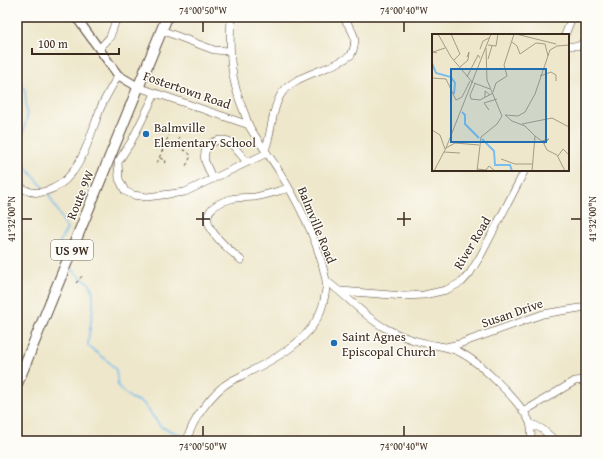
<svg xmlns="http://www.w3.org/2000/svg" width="603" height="458" viewBox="0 0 603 458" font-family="'Gentium Book Plus',serif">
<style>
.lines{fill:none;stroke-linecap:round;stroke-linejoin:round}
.stream{stroke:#79beef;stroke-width:1.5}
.minor-casing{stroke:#564638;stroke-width:8}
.major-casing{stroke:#564638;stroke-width:10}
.highway-casing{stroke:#564638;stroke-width:12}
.path{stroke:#564638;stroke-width:1;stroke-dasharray:3 3;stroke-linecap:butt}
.minor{stroke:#fff;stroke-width:7}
.major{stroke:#fff;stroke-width:8}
.highway{stroke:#fff;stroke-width:10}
.ticks{fill:none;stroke:#3b2a1e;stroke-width:1.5}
.poi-dot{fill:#1f6fb2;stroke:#fdfcf7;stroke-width:1.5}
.labels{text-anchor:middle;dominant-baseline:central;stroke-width:3;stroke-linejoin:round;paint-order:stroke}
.shield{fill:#fdfcf7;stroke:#75695f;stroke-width:1}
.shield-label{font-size:12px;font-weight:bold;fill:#3b2a1e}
.street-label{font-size:13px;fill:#3b2a1e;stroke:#fdfcf7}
.poi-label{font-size:13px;fill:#3b2a1e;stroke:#fdfcf7;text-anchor:start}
.inset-river{fill:none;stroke:#79beef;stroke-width:2}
.inset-road{fill:none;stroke:#a69b86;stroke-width:1}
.view{fill:#1f6fb2;fill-opacity:0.15;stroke:#1f6fb2;stroke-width:2}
.inset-edge{fill:none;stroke:#3b2a1e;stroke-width:2}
.neatline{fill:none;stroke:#3b2a1e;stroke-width:1.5}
.ticks-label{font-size:10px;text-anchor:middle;fill:#3b2a1e}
</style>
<rect width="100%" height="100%" fill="#fdfcf7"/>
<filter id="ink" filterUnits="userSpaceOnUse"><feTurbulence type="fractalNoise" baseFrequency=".025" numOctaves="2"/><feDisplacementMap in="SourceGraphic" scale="8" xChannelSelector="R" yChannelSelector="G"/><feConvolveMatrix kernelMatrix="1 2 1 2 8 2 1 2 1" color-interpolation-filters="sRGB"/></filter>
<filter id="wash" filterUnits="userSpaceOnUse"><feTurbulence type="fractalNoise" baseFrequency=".012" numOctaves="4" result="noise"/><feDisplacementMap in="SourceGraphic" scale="16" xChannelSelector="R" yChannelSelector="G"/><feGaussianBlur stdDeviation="0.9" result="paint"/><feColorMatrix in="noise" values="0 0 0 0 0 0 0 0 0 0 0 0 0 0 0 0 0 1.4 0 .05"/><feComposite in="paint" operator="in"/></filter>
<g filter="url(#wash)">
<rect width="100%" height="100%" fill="#eee7cb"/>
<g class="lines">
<path class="stream" d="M17,75l8,15 2,28 -9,33 7,15 18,21
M48,193l19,36c-6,9 -10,17 -9,28l3,3
M70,267c4,4 7,8 11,11 2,2 6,3 8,5 10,12 -1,48 -1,63l21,16 7,8 2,17 13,11 12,5 18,24 25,10
M190,438l8,3"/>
</g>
</g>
<g filter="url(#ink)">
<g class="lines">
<g class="minor-casing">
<path id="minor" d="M161,30l53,20 16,1
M565,35l7,-18
M568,46h11l7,-7
M100,48l10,-11 7,-20
M138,87l111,38
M155,94l-24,48 -13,20 1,17 6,12 8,4 14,2 38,-5 82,-39
M265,150c7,-17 6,-38 15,-54 12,-22 51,-25 71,-41 8,-16 2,-24 -8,-38
M213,179c-3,-6 -6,-12 -8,-18 -3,-15 10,-24 24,-20l18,21
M17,182c14,20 41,8 54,-8 14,-16 22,-47 30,-67 5,-11 12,-22 17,-32
M241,260c-20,-17 -58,-48 -10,-61 7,-2 16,-1 24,-2 12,-2 23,-6 34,-9
M326,281c21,14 37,35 59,47 13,7 26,12 40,15 11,3 22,3 32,8 20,8 65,52 73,72 2,6 1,12 1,18
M341,291l63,5 20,-1 22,-5 16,-8 8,-9 11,-18 44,-85
M446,347l13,-3 84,-30 43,-7
M523,412l52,-31 10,-1
M530,423l12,6 14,12
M187,441c4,-20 26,-50 44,-60 33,-17 81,-36 92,-77 2,-8 4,-17 3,-24 -7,-36 -28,-78 -47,-109 -9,-15 -21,-29 -30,-45 -2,-4 -3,-10 -5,-14 -14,-33 -15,-60 -13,-95"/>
</g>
<g class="major-casing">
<path id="major" d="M76,17l42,58 20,12"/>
</g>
<g class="highway-casing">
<path id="highway" d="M17,384l150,-367"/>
</g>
<path class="path" d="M180,137l-4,9 12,6 3,4 -6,12
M160,158l6,3 -1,3
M157,163l12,-28
M76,283l7,-8"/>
<use href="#minor" class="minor"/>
<use href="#major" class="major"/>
<use href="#highway" class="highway"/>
</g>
</g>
<path class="ticks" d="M203,22v10M404,22v10M203,212v14M404,212v14M22,219h10M196,219h14M397,219h14M571,219h10M203,426v10M404,426v10"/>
<g class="poi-dot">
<circle cx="146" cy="134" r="4"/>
<circle cx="334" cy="343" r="4"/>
</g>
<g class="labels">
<rect class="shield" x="51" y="240" width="42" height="20" rx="3"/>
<g class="shield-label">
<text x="72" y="250">US 9W</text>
</g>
<g class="street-label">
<text transform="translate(187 90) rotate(19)">Fostertown Road</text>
<text transform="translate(80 195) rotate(-68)">Route 9W</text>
<text transform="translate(317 225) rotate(68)">Balmville Road</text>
<text transform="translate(472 243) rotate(-59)">River Road</text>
<text transform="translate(512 313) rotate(-19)">Susan Drive</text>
</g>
<g class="poi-label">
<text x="154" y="127">Balmville<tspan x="154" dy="15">Elementary School</tspan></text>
<text x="342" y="336">Saint Agnes<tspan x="342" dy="15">Episcopal Church</tspan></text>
</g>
</g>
<g transform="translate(432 34)">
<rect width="137" height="137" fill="#eee7cb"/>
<path class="inset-river" d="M0,29l4,10 15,4 4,6 -1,11M30,78l3,3v9l14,14M50,105l12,12 1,14h15l2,6"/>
<path class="inset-road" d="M6,0l13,23 22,26M19,0l9,20 -6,6M84,0l40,10M80,8l5,4 3,8 16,-11 9,1 3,12M56,11l8,1 2,-12M48,15l3,-8 6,-3M5,19l-4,-1 12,-4M56,25l4,-13M28,33l8,-7 1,-8 -2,5M108,42l11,-4 5,3v6M35,43l11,-22 2,3M0,44l14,1 10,21 6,-3 8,-16M42,49l16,6M43,50l-5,11 1,4 9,1 13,-7M61,58l3,-9 11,-7 -3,-11 10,-31M53,63v-6l5,4M57,76l-5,-7 13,-4M73,81l13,1 7,-4 10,-18 15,-44 7,-4 12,-1M73,81l7,6 13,5 10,10 -3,35M90,90l30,-6 17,9M0,96l8,5 5,14M103,102l8,6 4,8 10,5 8,16M110,107l7,-2 -5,5M14,114l9,-5 24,2M12,118l16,1M126,122l5,-7 6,6M69,125l14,5h17M45,135l9,1 3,-4 6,5M2,137l12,-23 45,-114M45,137l4,-34 16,-13 5,-8 -15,-36 -1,-32"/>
<path class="view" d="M19,35h95v73h-95z"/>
<rect width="137" height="137" class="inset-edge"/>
</g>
<rect width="603" height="458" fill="none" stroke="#fdfcf7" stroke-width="44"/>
<path d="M32 48v6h87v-6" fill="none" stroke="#3b2a1e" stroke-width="2"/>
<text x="38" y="48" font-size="12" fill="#3b2a1e" stroke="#fdfcf7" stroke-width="3" paint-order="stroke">100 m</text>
<rect x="22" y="22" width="559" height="414" class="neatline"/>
<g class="ticks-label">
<text x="203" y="14">74°00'50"W</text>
<text x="404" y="14">74°00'40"W</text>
<text transform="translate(11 219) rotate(-90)" y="4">41°32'00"N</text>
<text transform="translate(592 219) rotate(-90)" y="4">41°32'00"N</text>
<text x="203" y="450">74°00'50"W</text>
<text x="404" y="450">74°00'40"W</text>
</g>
</svg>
